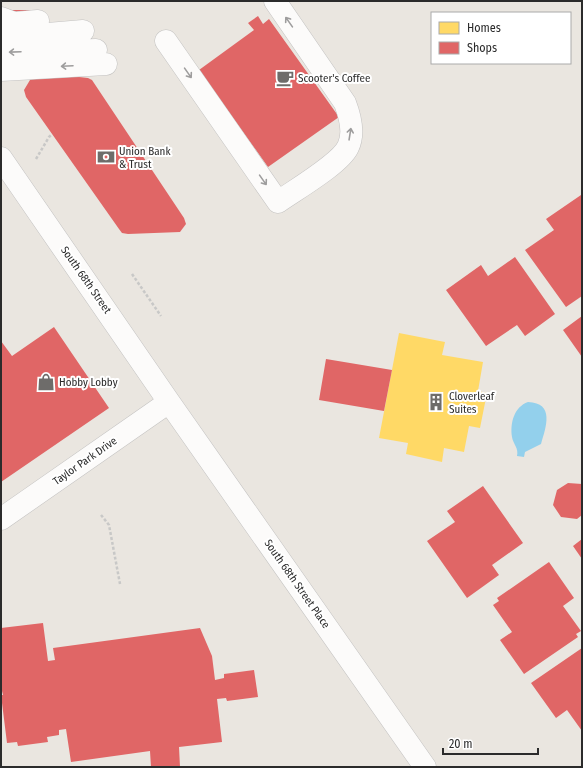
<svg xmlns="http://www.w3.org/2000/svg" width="583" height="768" viewBox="0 0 583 768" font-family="'Fira Sans Condensed',sans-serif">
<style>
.water{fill:#93d0ec}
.homes{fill:#ffd966}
.shops{fill:#e06666}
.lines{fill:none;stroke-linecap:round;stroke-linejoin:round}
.minor-casing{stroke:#c3c2c1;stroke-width:23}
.path{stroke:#c8c8c7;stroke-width:2.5;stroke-dasharray:3 2;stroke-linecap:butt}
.minor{stroke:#fcfbfa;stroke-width:22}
.oneway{stroke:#9e9d9d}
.labels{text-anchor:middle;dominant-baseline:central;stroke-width:4;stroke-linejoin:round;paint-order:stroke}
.poi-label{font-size:11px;fill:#2b2b2b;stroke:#fff;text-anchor:start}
.street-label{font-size:11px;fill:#2b2b2b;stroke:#fff}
</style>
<rect width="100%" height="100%" fill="#eae6e0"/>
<path class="water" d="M528,402c27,1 18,25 13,42l-16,8 -1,5 -7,-1c2,-8 -4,-12 -5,-19 -2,-14 2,-30 16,-35z"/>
<path class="homes" d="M399,333l46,9 -3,13 41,7 -5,29 9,2 -7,35 -11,-2 -5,26 -20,-4 -2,14 -36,-8 2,-11 -29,-5z"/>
<path class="shops" d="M1,10h34l44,67 9,1 4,2 92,138 2,6 -6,8 -52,2 -6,-1 -3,-4 -93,-132 -2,-7 6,-10 -29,-43z
M258,16l5,8 6,-5 70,98 -71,50 -69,-97 55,-40 -6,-7z
M581,195l1,101 -16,11 -41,-57 29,-20 -8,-11z
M515,257l40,57 -30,22 -8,-11 -31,21 -40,-56 35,-25 7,11z
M582,316v41l-19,-27z
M54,327l55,81 -108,74v-141l11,15z
M326,359l66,11 -8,41 -65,-11z
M568,483l14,1v31l-5,4 -16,-2 -8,-12 4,-15z
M483,486l40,57 -31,22 7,10 -32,23 -40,-57 28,-19 -8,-11z
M582,539v20l-9,-13z
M549,562l25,36 -11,8 18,25 -5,3 2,3 -54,37 -24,-34 12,-8 -19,-27 6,-4 -2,-3z
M43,623l5,38 7,-1 -2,-12 147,-20 12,28 3,24 9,-2v-4l30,-4 4,27 -31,4 -1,-3 -9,1 5,43 -43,5 1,20h-29l-1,-16 -79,11 -5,-33 -7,1v5l-12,2 1,5 -30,4 -1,-4 -10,1 -6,-48h2l-2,-8v-59z
M582,648v83l-15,-21 -11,8 -25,-35z"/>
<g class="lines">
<g class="minor-casing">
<path id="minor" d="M1,18l13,5 24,-2
M1,38l82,-7
M166,41l112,161c17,-12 62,-38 70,-55 7,-14 2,-31 -3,-44l-70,-102
M1,54l95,-4
M1,70l105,-6
M1,158l168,244 256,365
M1,519l168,-117"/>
</g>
<path class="path" d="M36,159l13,-22 2,-2
M132,274l29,42
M101,515l8,10 11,59"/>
<use href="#minor" class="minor"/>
</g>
<defs><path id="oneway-shaft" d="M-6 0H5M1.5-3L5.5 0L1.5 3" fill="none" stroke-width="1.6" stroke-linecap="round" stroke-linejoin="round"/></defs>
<g class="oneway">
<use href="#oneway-shaft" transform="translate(289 22) rotate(-125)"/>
<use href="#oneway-shaft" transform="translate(15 52) rotate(178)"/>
<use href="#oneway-shaft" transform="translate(67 66) rotate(177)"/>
<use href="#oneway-shaft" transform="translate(188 73) rotate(55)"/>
<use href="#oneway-shaft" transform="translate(350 134) rotate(-81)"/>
<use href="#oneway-shaft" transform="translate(263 180) rotate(55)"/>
</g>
<defs>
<g id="cafe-bare" transform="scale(1.38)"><path d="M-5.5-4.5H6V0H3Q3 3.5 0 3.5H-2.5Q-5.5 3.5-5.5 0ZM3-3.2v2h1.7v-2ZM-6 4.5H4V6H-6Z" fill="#6e6c6a" stroke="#fff" stroke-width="2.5" paint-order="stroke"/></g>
<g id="bank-bare" transform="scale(1.38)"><path d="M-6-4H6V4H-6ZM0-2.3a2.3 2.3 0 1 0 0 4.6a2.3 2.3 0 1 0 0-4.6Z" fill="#6e6c6a" stroke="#fff" stroke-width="2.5" paint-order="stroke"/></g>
<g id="shop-bare" transform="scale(1.38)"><path d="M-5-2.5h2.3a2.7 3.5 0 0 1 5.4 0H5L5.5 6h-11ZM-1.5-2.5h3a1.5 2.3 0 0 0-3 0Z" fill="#6e6c6a" stroke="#fff" stroke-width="2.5" paint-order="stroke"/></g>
<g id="building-bare" transform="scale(1.38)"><path d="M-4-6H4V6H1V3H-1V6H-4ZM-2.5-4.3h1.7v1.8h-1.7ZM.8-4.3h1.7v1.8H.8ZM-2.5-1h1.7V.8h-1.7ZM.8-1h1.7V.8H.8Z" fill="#6e6c6a" stroke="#fff" stroke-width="2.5" paint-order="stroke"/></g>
</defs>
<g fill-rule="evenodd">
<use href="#cafe-bare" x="285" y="78"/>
<use href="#bank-bare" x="106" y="157"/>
<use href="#shop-bare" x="46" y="382"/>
<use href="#building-bare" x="436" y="402"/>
</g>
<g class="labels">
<g class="poi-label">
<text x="298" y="78">Scooter's Coffee</text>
<text x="119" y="151">Union Bank<tspan x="119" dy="13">&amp; Trust</tspan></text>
<text x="59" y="382">Hobby Lobby</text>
<text x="449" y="396">Cloverleaf<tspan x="449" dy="13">Suites</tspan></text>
</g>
<g class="street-label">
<text transform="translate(86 280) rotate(55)">South 68th Street</text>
<text transform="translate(85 461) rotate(-35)">Taylor Park Drive</text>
<text transform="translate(297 584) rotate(55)">South 68th Street Place</text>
</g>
</g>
<rect width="583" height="768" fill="none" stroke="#2b2b2b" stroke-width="4"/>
<rect x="431" y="12" width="140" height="52" fill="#ffffff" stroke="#aaaaaa"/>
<rect x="439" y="22" width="20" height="12" fill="#ffd966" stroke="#aaaaaa"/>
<text x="467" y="32" font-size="12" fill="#2b2b2b">Homes</text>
<rect x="439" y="42" width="20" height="12" fill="#e06666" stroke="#aaaaaa"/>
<text x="467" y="52" font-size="12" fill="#2b2b2b">Shops</text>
<path d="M443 748v6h95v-6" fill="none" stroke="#2b2b2b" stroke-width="2"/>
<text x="449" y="748" font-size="12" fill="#2b2b2b" stroke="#ffffff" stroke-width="3" paint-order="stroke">20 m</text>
</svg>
